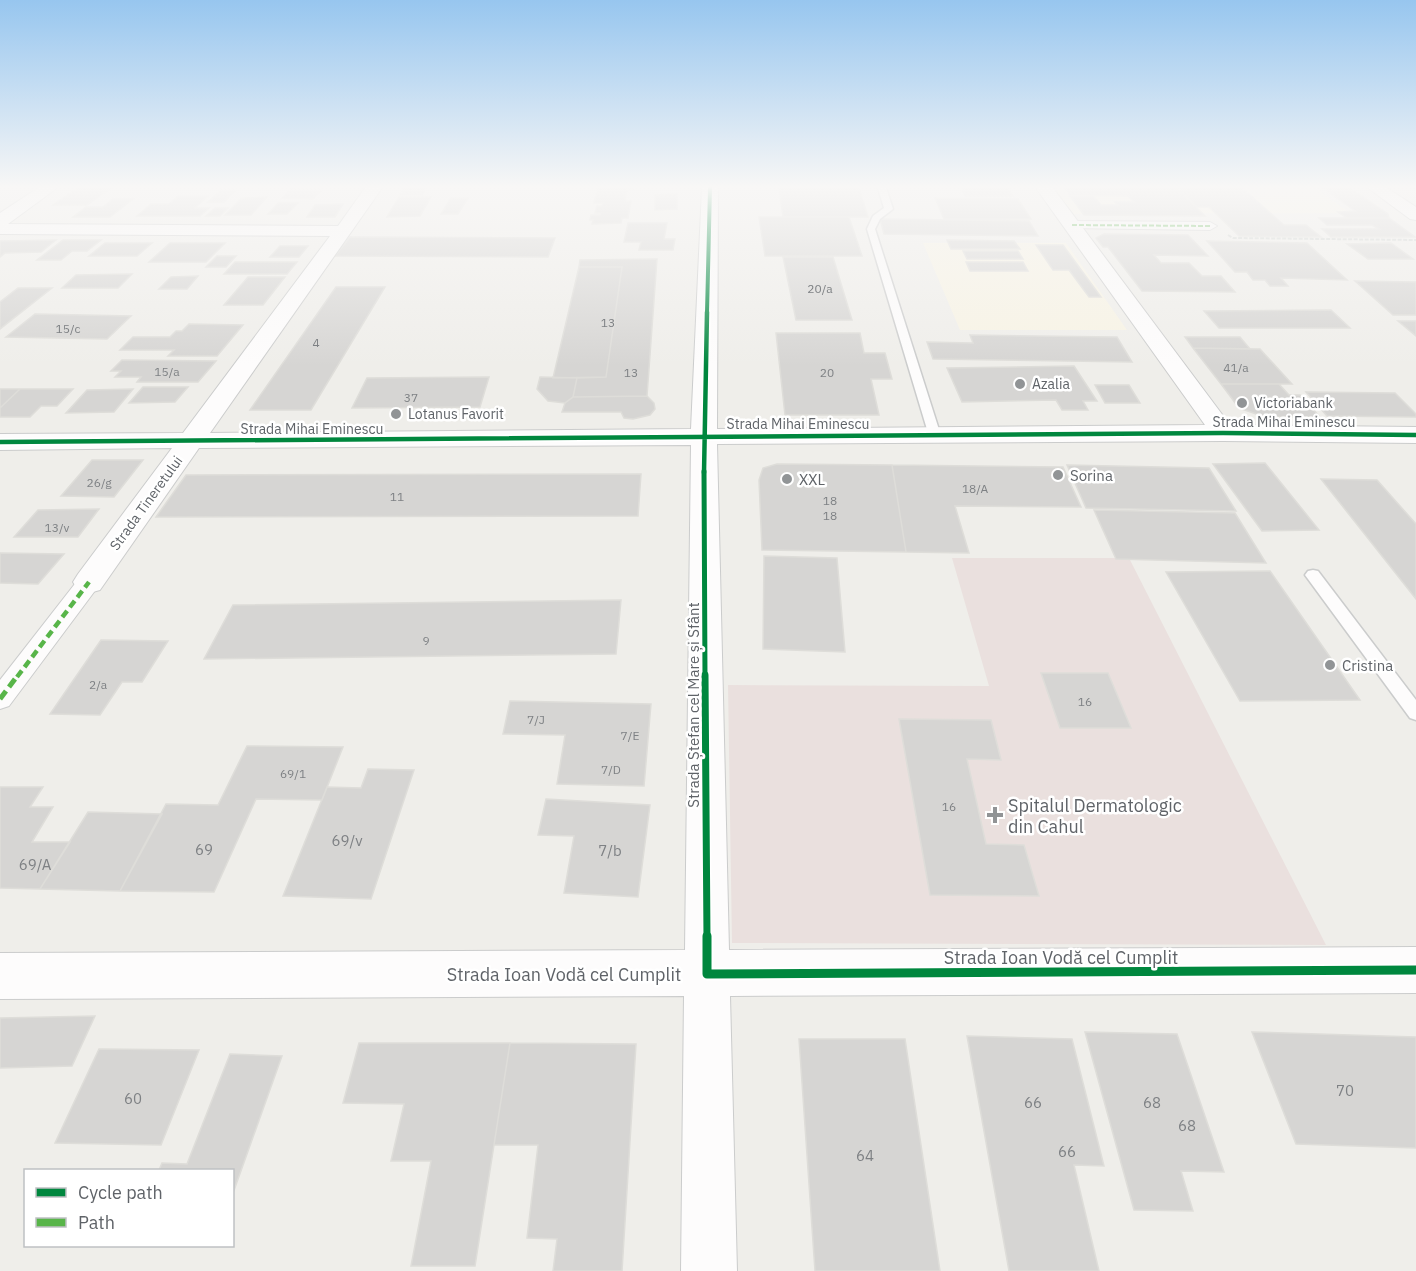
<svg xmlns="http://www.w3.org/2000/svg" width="1416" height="1271" viewBox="0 0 1416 1271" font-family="'IBM Plex Sans',sans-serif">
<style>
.commercial{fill:#f7f3e4}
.medical{fill:#eae0de}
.building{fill:#d6d5d3;stroke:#deddd9;stroke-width:1.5}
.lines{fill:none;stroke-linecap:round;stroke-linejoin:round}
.service-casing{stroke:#cbcccc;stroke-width:3}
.pedestrian-casing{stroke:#cbcccc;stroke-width:2}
.minor-casing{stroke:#cbcccc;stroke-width:2}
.path{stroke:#cacfcc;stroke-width:2;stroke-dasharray:4 1.5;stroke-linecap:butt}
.service{fill:#fdfcfc;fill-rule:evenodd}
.pedestrian{fill:#fdfcfc;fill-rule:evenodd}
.minor{fill:#fdfcfc;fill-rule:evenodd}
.quiet-far2{stroke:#58b549;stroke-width:2;stroke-dasharray:5 2;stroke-linecap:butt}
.quiet-far1{stroke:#58b549;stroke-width:4.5;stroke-dasharray:8 4.5;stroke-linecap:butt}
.quiet{stroke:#58b549;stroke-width:5;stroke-dasharray:10 5;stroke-linecap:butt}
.cycleway-far4-casing{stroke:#fff;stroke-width:6}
.cycleway-far3-casing{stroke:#fff;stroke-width:8}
.cycleway-far2-casing{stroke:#fff;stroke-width:9}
.cycleway-far1-casing{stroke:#fff;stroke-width:10}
.cycleway-casing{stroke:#fff;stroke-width:13}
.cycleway-far4{stroke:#00873e;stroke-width:4}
.cycleway-far3{stroke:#00873e;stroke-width:4.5}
.cycleway-far2{stroke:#00873e;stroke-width:5}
.cycleway-far1{stroke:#00873e;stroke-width:7}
.cycleway{stroke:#00873e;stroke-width:9}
.poi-dot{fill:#919496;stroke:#fff;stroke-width:2}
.labels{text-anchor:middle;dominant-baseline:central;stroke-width:5;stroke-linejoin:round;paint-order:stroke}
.number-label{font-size:12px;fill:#7e8184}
.far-poi-label{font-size:14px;fill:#5f6368;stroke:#fff;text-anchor:start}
.far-street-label{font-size:14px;fill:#5f6368;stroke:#fff}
.poi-label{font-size:15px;fill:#5f6368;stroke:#fff;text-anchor:start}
.street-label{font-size:15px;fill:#5f6368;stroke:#fff}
.near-number-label{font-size:15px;fill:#7e8184}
.near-poi-label{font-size:18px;fill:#5f6368;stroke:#fff;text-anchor:start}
.near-street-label{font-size:18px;fill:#5f6368;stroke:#fff}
</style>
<rect width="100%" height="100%" fill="#efeeea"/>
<path class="commercial" d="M1052,188h263l35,25 -278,1z
M923,243h143l61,87h-167z"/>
<path class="medical" d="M952,558h177l197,387 -594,-2 -4,-258 261,1z"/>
<path class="building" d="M77,188h34l-24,17h-34z
M405,188h21l-4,7h-22z
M598,188h35v2h-6l-2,11h6l-3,17h-6l-1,5 -29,1 1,-4h-3l1,-5h9l1,-2h-6l2,-7h5l1,-3h-9z
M779,188h80l9,29h-85z
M961,188h47l5,8h-48z
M1065,188h112l28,28 -121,-1 -14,-19 24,1 7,8h17l-3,-3h19l-6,-6 -58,-1z
M1178,188h64l42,37h22l15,12 -82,-1 -30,-29h-12z
M1323,188h27l38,26 1,4h-42l-9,-6 17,-1z
M291,189l31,1 -9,9 -31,-1z
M221,190h15l-12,12h-16z
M677,194v15l-22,1v-15z
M178,196h30l-13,12h14l-9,8h-63l14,-12h18z
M267,197l-16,18h-26l17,-17z
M399,197h32l-11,19 -33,1z
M451,198h17l-10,16h-17z
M935,198l83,1 13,20h-87z
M113,199h20l-23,18h-37l13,-10h17z
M278,203h20l-11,11h-19z
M343,204l-8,13h-28l8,-12z
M215,208h13l-8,8h-14z
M759,217h90l13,39h-97z
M1319,218h70l26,19h-84l-9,-8h57l-7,-4h-45z
M880,219l149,2 9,15 -154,-2z
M628,223h39l-3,16h11l-2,11h-34l2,-8h-17z
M1104,234l84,1 20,21 -54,-1 7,8h28l13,13h19l14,16 -93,-1 -34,-44h-5l-7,-9z
M350,237l205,1 -7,19 -213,-1z
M56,240l-15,12 -36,1 -5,4v-16z
M63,240h38l-14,11h-15l-11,9h-24z
M947,240l67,1 6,8h-69z
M1207,241l100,2 40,37 -66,-2 7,8h-18l-5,-6h-12l-6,-8h-12z
M105,243h47l-15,13h-48z
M170,243h55l-19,19h-57z
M1391,243l22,16h-45l-21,-15z
M1036,245h27l38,52h-12l-20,-27h-16z
M280,246h28l-9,11h-29z
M963,251h55l5,8h-56z
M217,256h19l-10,11h-20z
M783,257h50l19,63h-56z
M657,259l-10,137 -74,1 4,-19 29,-1 16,-110h-43l1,-7z
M235,262h62l-10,12h-63z
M966,262h57l5,9h-58z
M579,267h43l-16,110 -53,1z
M132,274l-14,14h-56l14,-13z
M198,276l-11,13h-28l12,-12z
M248,277h37l-22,28h-39z
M1355,281l61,1v33h-23z
M336,287h49l-74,123h-61z
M18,288h34l-52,41v-27z
M1331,310l19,18h-131l-15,-17z
M35,314l96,2 -24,23 -101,-2z
M1398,321h18v15z
M189,324l54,1 -26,31h-49l6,-6h-54l13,-13h37l6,-6h6z
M776,333h84l4,20h21l7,26h-21l8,36h-94z
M970,335l147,2 15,25 -199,-3 -6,-17 46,1z
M1185,337h55l10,12 -57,-1z
M1193,348l67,1 32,35h-71z
M122,360l94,1 -18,21h-61l4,-5h-26l6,-6h-10z
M1074,366l23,35h-14l5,9h-26l-6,-10 -94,2 -15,-34z
M489,377l-9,30 -128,1 15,-30z
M540,377l37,1 -4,19 -8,6 -17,-2 -11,-12z
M1221,384h58l10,11h11l20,22h-55l-26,-9z
M1095,385h34l11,18h-35z
M143,387h45l-13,15 -46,1z
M0,389h20l-20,19z
M20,389h53l-16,17h-16l-11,11h-30v-9z
M133,389l-19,23 -48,1 21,-23z
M1306,392l89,1 21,21v3l-89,-1z
M647,396l7,7 1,6 -5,6 -17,4 -9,-1 -3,-6h-59l3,-9 8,-6z
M92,460h51l-29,37 -53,-1z
M1265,463l54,67 -57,1 -49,-67z
M777,464l115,1 14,87 -144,-2 -3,-70 4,-12z
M892,465l171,2 18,40 -126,-1 14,47 -63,-1z
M1067,465l142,3 27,43 -150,-3z
M641,474l-3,42 -482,1 30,-42z
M1321,479l56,1 39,44v75z
M99,509l-21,28h-64l24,-27z
M1094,510l141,3 31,50 -150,-4z
M0,553l64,1 -26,30 -38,-1z
M764,556l73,2 8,94 -82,-3z
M1270,571l90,129 -120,1 -74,-129z
M621,600l-5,54 -412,5 29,-54z
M101,640l67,1 -26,41h-20l-22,33 -50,-1z
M1041,673h67l23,55h-71z
M510,701l141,3 -7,82 -87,-2 8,-49 -62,-1z
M899,719l92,1 10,40 -34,-1 19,85 38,1 15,51 -109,-1z
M247,746l96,1 -21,53 -66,-1 -42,93 -94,-1 46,-87 52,1z
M368,769l46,1 -43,129 -88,-3 44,-109 34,1z
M0,787h43l-13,20h23l-21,35h38l-30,47 -40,-1z
M546,799l104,6 -12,92 -74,-4 10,-57 -36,-1z
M88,812l74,2 -42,77 -80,-2z
M95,1016l-23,50 -72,2v-50z
M1085,1032l92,2 47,138 -43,-1 12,40 -59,-1z
M1252,1032l164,5v111l-120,-4z
M967,1036l105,3 32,127 -30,-1 25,106h-90z
M799,1039h106l35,232h-125z
M359,1043h151l-35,223h-64l20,-105h-40l13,-57 -61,-1z
M510,1043l126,1 -14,227h-69l4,-32 -30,-1 11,-93h-44z
M99,1049l100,1 -38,95 -106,-2z
M230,1054l52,2 -50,140v-26h-73l3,-7 25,1z"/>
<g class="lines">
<g class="service-casing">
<path id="service" d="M878,188h8l7,21 -13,10 -5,10 66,207 -6,4 -6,-4 -62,-207 6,-13 11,-8z
M1313,570l5,1 98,129v20l-6,-2 -102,-139 -3,-4 3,-4z"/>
</g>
<g class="pedestrian-casing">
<path id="pedestrian" d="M1072,221l138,1 7,4 -7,4 -143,-2 -1,-3z
M89,574l8,2 3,6 -3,6 -88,118 -9,3v-29l81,-104z"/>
</g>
<g class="minor-casing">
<path id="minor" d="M38,188h19l-49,36 330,2 27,-38h17l-172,245 481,-4 11,-241h16l-1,241 488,-4 -169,-237h17l177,237 186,2v16l-193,-2 -506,3 12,506 687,-3v46l-686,3 7,275h-56l3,-275 -684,3v-46l685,-3 6,-505 -492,3 -99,142 -11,3 -11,-3 -5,-8 5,-8 94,-126 -172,2v-16l183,-1 147,-197 -330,-2v-21z
M1368,188h19l29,19v13l-6,-1z"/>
</g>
<path class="path" d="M1228,235l5,3 183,2"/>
<use href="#service" class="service"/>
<use href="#pedestrian" class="pedestrian"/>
<use href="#minor" class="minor"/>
<path class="quiet-far2" d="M1072,225l138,1"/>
<path class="quiet-far1" d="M17,677l72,-95"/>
<path class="quiet" d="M0,699l18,-24"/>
<g class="cycleway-far4-casing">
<path id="cycleway-far4" d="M707,313l3,-125"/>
</g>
<g class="cycleway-far3-casing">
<path id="cycleway-far3" d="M0,442l1223,-9 193,2
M704,473l3,-161"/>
</g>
<g class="cycleway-far2-casing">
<path id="cycleway-far2" d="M704,471l1,206"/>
</g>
<g class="cycleway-far1-casing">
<path id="cycleway-far1" d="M705,675l2,263"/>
</g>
<g class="cycleway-casing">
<path id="cycleway" d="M707,936v38l709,-4"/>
</g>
<use href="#cycleway-far4" class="cycleway-far4"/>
<use href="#cycleway-far3" class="cycleway-far3"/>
<use href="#cycleway-far2" class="cycleway-far2"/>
<use href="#cycleway-far1" class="cycleway-far1"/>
<use href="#cycleway" class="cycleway"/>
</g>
<linearGradient id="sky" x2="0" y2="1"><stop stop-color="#97c6ef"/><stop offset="0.51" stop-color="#f8f7f6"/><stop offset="1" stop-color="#f8f7f6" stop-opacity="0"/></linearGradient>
<rect width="1416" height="366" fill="url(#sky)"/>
<g class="poi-dot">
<circle cx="1020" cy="384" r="6"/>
<circle cx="1242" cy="403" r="6"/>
<circle cx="396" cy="414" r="6"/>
<circle cx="1058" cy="475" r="6"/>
<circle cx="787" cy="479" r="6"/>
<circle cx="1330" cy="665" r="6"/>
<path d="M992 806h6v6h6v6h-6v6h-6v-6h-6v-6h6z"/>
</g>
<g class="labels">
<g class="number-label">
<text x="820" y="288">20/a</text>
<text x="608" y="322">13</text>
<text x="68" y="328">15/c</text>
<text x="316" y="342">4</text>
<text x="1236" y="367">41/a</text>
<text x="167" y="371">15/a</text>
<text x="631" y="372">13</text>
<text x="827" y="372">20</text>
<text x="411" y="397">37</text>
<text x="99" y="482">26/g</text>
<text x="975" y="488">18/A</text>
<text x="397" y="496">11</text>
<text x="830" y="500">18</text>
<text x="830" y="515">18</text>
<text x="57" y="527">13/v</text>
<text x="426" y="640">9</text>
<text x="98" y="684">2/a</text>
<text x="1085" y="701">16</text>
<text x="536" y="719">7/J</text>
<text x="630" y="735">7/E</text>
<text x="611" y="769">7/D</text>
<text x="293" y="773">69/1</text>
<text x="949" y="806">16</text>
</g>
<g class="far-poi-label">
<text x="1032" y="384">Azalia</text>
<text x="1254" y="403">Victoriabank</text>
<text x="408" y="414">Lotanus Favorit</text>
</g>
<g class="far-street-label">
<text x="1284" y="422">Strada Mihai Eminescu</text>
<text x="798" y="424">Strada Mihai Eminescu</text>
<text x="312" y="429">Strada Mihai Eminescu</text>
<text transform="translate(146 503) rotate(-54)">Strada Tineretului</text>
</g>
<g class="poi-label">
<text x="1070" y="475">Sorina</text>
<text x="799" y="479">XXL</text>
<text x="1342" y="665">Cristina</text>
</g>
<g class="street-label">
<text transform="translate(693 705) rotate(-90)">Strada Ștefan cel Mare și Sfânt</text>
</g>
<g class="near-number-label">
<text x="347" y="840">69/v</text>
<text x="204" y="849">69</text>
<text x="610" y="850">7/b</text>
<text x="35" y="864">69/A</text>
<text x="1345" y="1090">70</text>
<text x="133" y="1098">60</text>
<text x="1033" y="1102">66</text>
<text x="1152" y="1102">68</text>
<text x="1187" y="1125">68</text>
<text x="1067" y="1151">66</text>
<text x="865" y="1155">64</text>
</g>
<g class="near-poi-label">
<text x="1008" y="805">Spitalul Dermatologic<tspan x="1008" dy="21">din Cahul</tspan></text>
</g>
<g class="near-street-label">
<text x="1061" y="957">Strada Ioan Vodă cel Cumplit</text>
<text x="564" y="974">Strada Ioan Vodă cel Cumplit</text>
</g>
</g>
<rect x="24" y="1169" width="210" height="78" fill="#ffffff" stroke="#bfc1c3" stroke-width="1.5"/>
<rect x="36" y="1188" width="30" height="9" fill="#00873e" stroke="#bfc1c3" stroke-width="1.5"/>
<text x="78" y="1199" font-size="18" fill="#5f6368">Cycle path</text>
<rect x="36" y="1218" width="30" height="9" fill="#58b549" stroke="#bfc1c3" stroke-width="1.5"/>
<text x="78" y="1229" font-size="18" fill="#5f6368">Path</text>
</svg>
